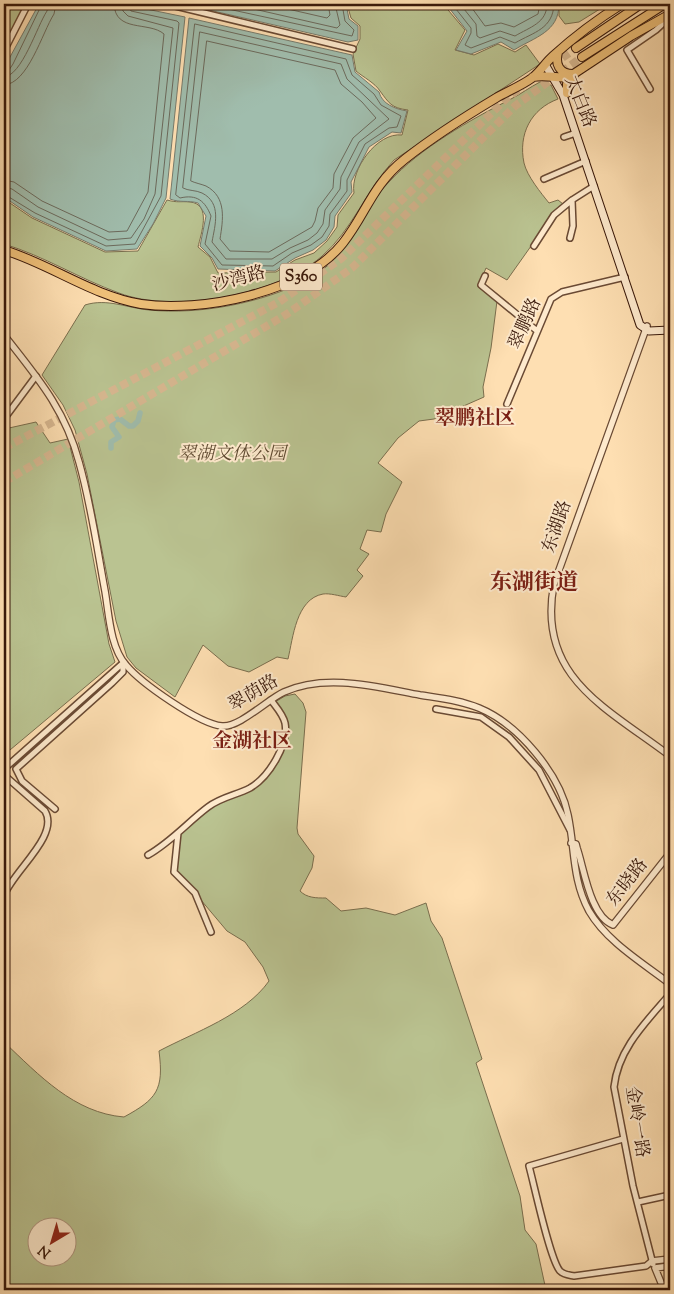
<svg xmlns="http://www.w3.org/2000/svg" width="674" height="1294" viewBox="0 0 674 1294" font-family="'Sorts Mill Goudy','Noto Serif SC',serif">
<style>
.green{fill:#bac391;stroke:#7a6e4e;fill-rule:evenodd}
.water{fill:#a0bdad;stroke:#777b6c}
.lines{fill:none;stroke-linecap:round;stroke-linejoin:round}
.shore{stroke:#6c6a5c;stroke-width:1}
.canal{stroke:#a0bdad;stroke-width:5.5}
.trunk-tunnel{stroke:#d7b790;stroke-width:8;stroke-dasharray:8 4;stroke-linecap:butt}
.minor-casing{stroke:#6a4a34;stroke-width:8}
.tertiary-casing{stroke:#6a4a34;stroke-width:8}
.secondary-casing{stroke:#39180a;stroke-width:9}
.primary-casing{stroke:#39180a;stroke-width:10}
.trunk-casing{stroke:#39180a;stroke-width:10}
.minor{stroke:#feeacd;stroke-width:5}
.tertiary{stroke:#feeacd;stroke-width:5.5}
.secondary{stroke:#feeacd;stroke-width:7}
.primary{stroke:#efc079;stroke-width:8}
.trunk{stroke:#efc079;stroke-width:8}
.labels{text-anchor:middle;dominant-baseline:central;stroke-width:4;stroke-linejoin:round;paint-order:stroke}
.shield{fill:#feeacd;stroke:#745744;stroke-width:1}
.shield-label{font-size:16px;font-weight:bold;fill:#39180a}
.street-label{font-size:18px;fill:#39180a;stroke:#feeacd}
.park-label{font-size:18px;font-style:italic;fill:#604b32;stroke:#feeacd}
.quarter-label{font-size:20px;font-weight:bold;fill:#7a1f14;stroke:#feeacd}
.district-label{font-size:22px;font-weight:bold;fill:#7a1f14;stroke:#feeacd}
</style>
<rect width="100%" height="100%" fill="#fedfb2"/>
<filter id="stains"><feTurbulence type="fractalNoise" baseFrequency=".004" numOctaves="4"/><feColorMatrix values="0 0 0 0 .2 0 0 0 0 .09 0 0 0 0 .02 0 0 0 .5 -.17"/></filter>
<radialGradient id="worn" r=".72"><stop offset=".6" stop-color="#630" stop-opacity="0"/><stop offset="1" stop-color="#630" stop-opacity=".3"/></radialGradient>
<path class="green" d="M4,4h21l-21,40z
M347,4h96l22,26 -10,20 19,5 24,-11 17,8 11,-7 14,19 -146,96c-28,30 -42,71 -73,97 -45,38 -147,57 -202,36 -39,-14 -75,-37 -115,-49v-45l28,19 73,34 33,-1 29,-51c11,3 13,1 23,2 22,2 11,32 8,45l12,10 8,16 58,-1 19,-12 19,-7 13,-12 10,-14 1,-12 16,-22c-4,-23 23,-61 48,-58l6,-25c-17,-2 -19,-7 -28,-19 -5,-8 -17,-14 -24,-20l-3,-17 7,-15v-13l-9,-8z
M559,4h49l-29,18 -14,2 -6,-8z
M540,82l11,3 7,14c-27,10 -40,35 -34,64 3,13 17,30 25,40l9,-3 5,4 -17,18 -5,10 -34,48 -21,-12 -8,19 19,14 -6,47 -8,39 1,10 -50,22 -15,2 -21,17 -20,25 24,19 -16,32 -5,18 -14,-2 -7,19 9,5 -12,16 6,6 -17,21c-7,-1 -16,-4 -23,-3 -27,5 -30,44 -35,65l-11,-2 -28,15 -21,-6 -25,-21 -28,52 -39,-29 -9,-11 -11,-36 -29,-147 -12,-44 -12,-25 -21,-30 43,-70c22,-7 42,3 64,5 51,5 113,-7 158,-30 45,-24 50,-66 82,-98 31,-34 81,-62 122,-83 10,-5 19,-12 29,-17z
M36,422l14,21 18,-4 11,43 30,162 6,18 -111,93v-319l5,-8z
M295,694l8,9 3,9 -9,116 1,6 16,22 -2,12 -12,23c7,7 16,7 26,7l15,13 25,-3 29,7 31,-12 5,18 11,17 40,121 -6,4 44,133 5,34 11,14 10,46h-542v-248c35,33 70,71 120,75 33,-18 40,-27 35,-66 36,-19 86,-36 110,-70l-6,-14 -18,-25 -18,-11 -37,-44 -14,-11 2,-43 30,-26 51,-26 19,-24 7,-32 -10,-23 10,-6zM38,1226h30v30h-30z"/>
<path class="water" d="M39,4h83l63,13 -19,181 -13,26 -16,25 -31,2 -73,-34 -29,-20v-129z
M183,4h163l3,15 9,7v14l-10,2z
M446,4h113c0,28 -24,33 -45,46l-13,-8 -30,12 -15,-4 11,-19z
M189,18l163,37 3,17 24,20c3,12 16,17 28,19l-6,22 -9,-1 -23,15 -18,35 1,10 -17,24 -1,11 -8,13 -13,10 -18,8 -20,13 -57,-2 -6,-11 -12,-12 6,-30 -8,-13c-10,-3 -18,0 -28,-4z"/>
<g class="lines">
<path class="shore" d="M205,4l147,32 2,-6 -9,-9 -3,-17
M232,4l105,24 3,-3 -5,-21
M266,4l61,14 3,-3 -2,-11
M452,4l19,24v5l-6,12 6,3 29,-11 15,6c19,-11 38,-14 39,-39
M460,4l16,20 1,12 3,2 20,-7 15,5c15,-9 32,-13 32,-32
M469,4l16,22 16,-3 13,4 24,-13 2,-10
M195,24l151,35 6,16 22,19 7,11 20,11 -4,11 -8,1 -24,16 -18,36v11l-17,23 -1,12 -7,11 -11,8 -19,8 -19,13 -51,-1 -17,-21 6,-28c-6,-15 -14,-22 -31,-18l-4,-3z
M200,32l141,32 6,15 42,40 -30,23 -18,35 -1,12 -15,21 -2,14 -6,9 -9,7 -18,8 -18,11h-46l-14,-17c3,-17 10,-39 -10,-49 -6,-3 -14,-2 -19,-5z
M207,41l128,29 6,14 21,18 14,16 -23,20 -19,36 -1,14 -15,20 -3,13 -3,6 -43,25 -39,-1 -10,-12c3,-19 7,-42 -14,-53 -5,-2 -11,-3 -15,-5z
M4,71l5,-1 4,-6 29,-60
M4,77c18,-1 33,-51 43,-66l2,-7
M4,85c24,-1 38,-52 50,-71l2,-10
M4,180l10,2 28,19 67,31 18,-1 21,-39 16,-158c-15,-13 -49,-1 -50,-30
M4,187l8,2 26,18 70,33 23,-2 13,-19 11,-25 18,-166 -45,-12 -5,-5 -2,-7
M4,194l31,19 71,33 29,-2 26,-48 18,-173 -2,-2 -46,-10 -3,-7"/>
<path class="canal" d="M111,448v-6l8,-5 -7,-10 2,-7 6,-1 9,7h4l5,-5 2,-8"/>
<path class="trunk-tunnel" d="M543,72l33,-24
M4,448l275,-146 63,-44 165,-160 15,-11
M4,482l283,-168 65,-46 163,-162 67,-49"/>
<g class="minor-casing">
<path id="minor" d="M167,4l186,45
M4,51l24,-47
M650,89l-23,-39 29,-20 14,-13
M564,137l12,-4
M544,179l42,-18
M570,238l3,-12 -1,-26 22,-14
M534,246l20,-31 18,-15
M485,276l-4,9 55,45
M507,404l44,-105 11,-7 63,-15
M4,419l32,-43
M436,709l45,8 28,20 30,33 31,60
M4,769l119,-106
M4,775l41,36c15,25 -33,61 -41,85
M55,809l-33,-28 -6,-12 96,-86 11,-11v-10
M178,833l-4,39 21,21 16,39
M148,855c23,-13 40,-33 60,-48 13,-10 29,-12 42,-19 19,-11 39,-44 35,-65 -2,-9 -9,-16 -14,-23
M623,1139l-94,27c5,18 21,94 31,105 4,4 9,4 14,5l72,-10 6,-5
M638,1202l32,-7
M653,1264l-20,-78 -19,-99c4,-38 32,-65 56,-93"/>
</g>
<g class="tertiary-casing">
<path id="tertiary" d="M647,326l-93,258c-18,93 53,124 116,172
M4,335c33,42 61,74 75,127 12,42 18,86 26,129 4,23 5,56 21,74 15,18 73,59 96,61 17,2 46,-27 62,-34 42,-19 93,-5 136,3 19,3 40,5 59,13 39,16 81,66 89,107 7,33 4,65 21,96 18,31 54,52 81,73
M571,843l5,1 1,4c7,20 13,68 36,77l57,-72
M652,1261l18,-2
M662,1285l-7,-17 15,-2"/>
</g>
<g class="secondary-casing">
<path id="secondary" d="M546,66l17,29 77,230 9,6 21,-1"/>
</g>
<g class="primary-casing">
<path id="primary" d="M558,52c-3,12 1,22 15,22
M533,77c13,-3 24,2 36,0l62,-41 39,-22
M567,93v-9l7,-9
M4,250c46,14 89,46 137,54 59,9 163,-11 202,-61 23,-29 29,-58 62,-84 28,-22 61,-43 91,-61 12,-7 25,-12 36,-20 9,-7 13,-15 21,-22 21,-19 45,-37 69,-52"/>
</g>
<g class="trunk-casing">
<path id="trunk" d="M576,48l65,-44
M582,57l83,-53"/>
</g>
<use href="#minor" class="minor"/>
<use href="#tertiary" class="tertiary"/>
<use href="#secondary" class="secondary"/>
<use href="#primary" class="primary"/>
<use href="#trunk" class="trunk"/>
</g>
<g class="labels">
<rect class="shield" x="280" y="263.5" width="42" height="27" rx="4"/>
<g class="shield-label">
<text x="301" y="277">S360</text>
</g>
<g class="street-label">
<text transform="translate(579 102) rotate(68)">太白路</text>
<text transform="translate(239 280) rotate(-15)">沙湾路</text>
<text transform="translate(526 324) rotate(-66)">翠鹏路</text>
<text transform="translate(558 527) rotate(-71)">东湖路</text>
<text transform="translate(254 694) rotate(-30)">翠荫路</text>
<text transform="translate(628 883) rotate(-52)">东晓路</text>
<text transform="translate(636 1122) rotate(81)">金岭一路</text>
</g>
<g class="park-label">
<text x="232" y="455">翠湖文体公园</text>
</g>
<g class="quarter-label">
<text x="475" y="419">翠鹏社区</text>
<text x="252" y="742">金湖社区</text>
</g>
<g class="district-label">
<text x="534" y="584">东湖街道</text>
</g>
</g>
<rect width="674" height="1294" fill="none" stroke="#fedfb2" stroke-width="20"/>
<rect x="5" y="5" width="664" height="1284" fill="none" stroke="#39180a" stroke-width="2.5"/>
<rect x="10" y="10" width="654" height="1274" fill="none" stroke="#39180a"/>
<g transform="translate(52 1242) rotate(218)"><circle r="24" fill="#feeacd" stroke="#af967f"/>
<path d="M0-4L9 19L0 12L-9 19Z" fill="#8f2418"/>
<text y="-8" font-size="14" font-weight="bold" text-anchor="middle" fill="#39180a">N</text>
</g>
<rect width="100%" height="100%" filter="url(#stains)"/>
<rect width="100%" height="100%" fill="url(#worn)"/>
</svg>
